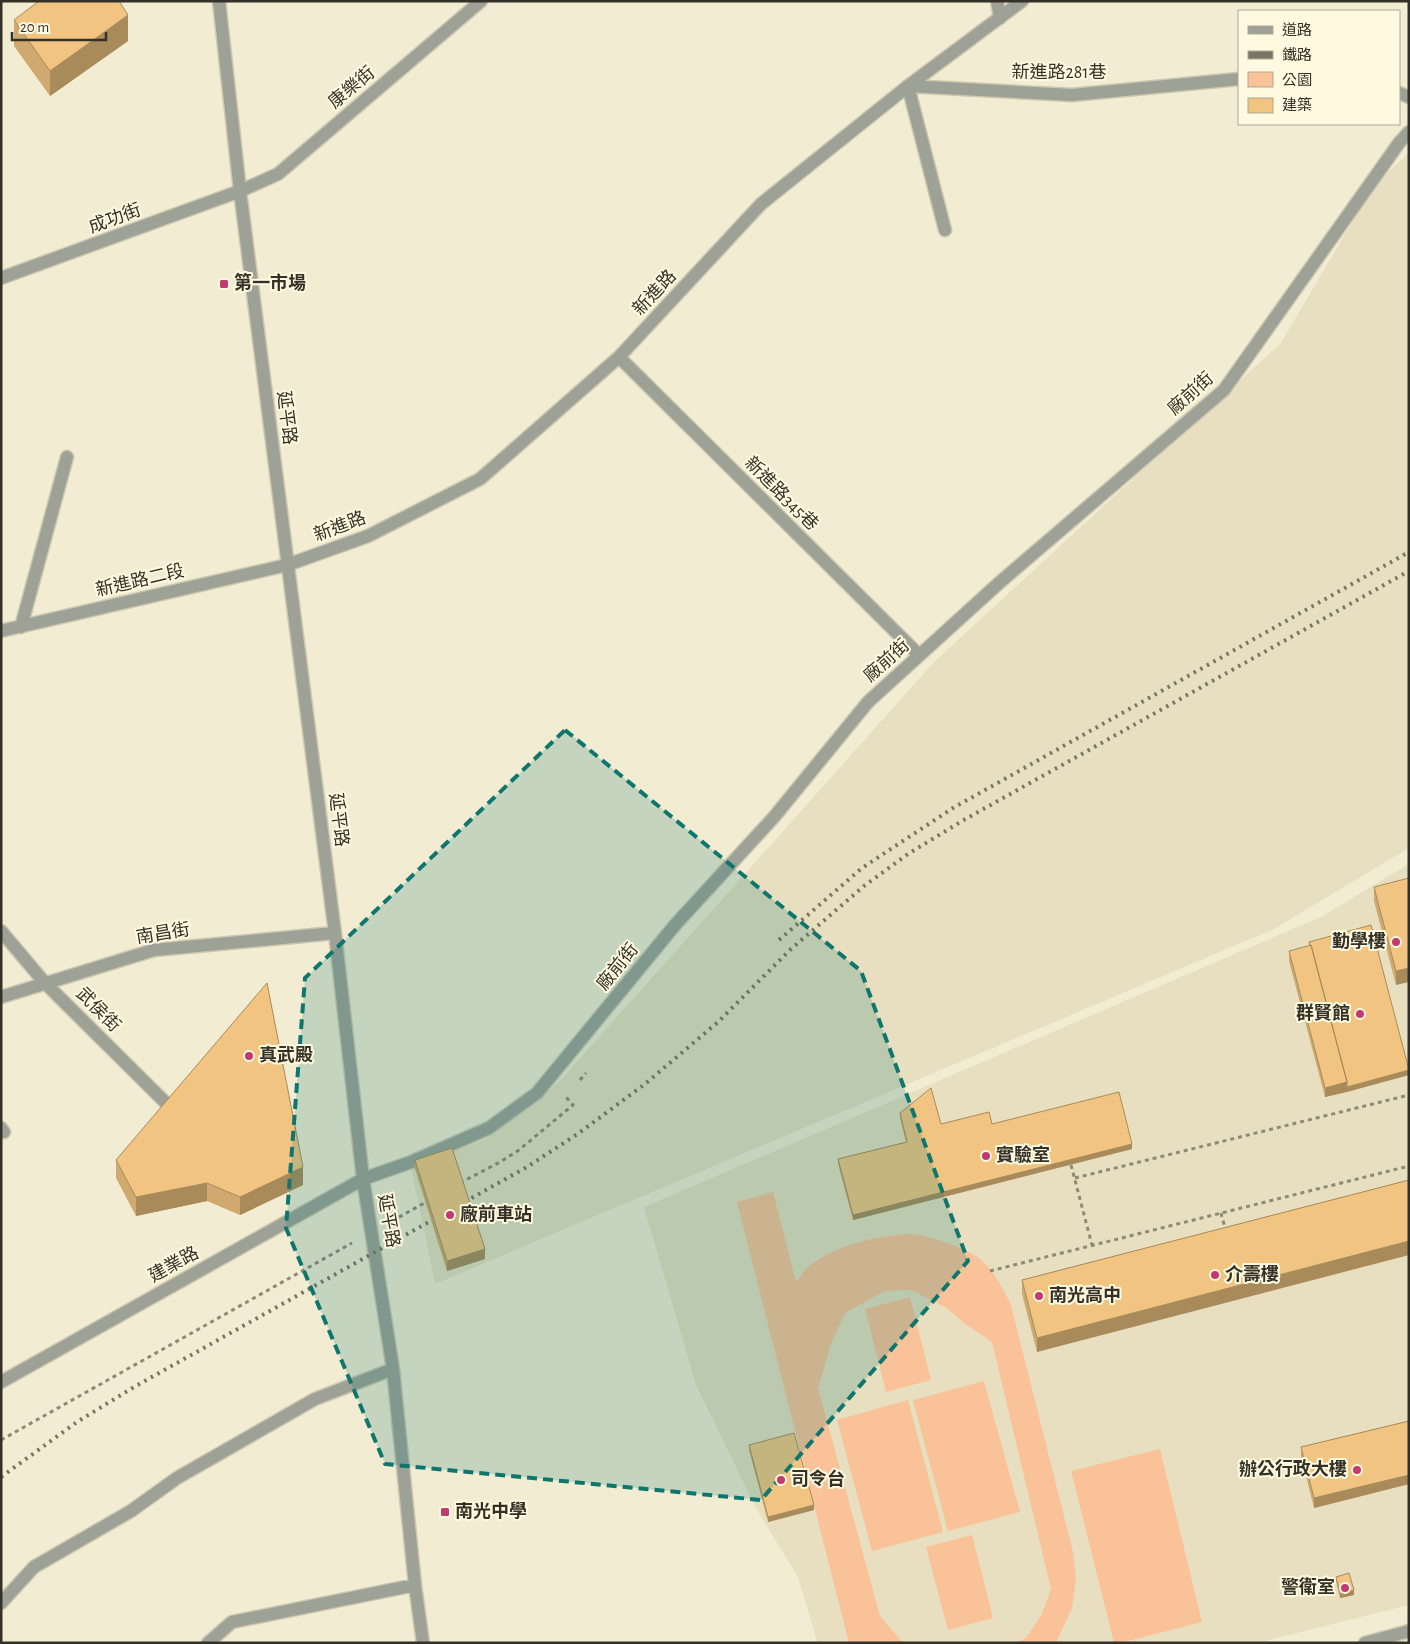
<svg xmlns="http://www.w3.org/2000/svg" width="1410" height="1644" viewBox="0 0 1410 1644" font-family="'Alegreya Sans','Noto Sans TC',sans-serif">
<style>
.built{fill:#e7dfbf}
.green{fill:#fac298}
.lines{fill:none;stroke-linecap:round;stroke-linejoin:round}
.minor-casing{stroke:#ccc7b0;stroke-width:15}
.path{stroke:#8d8a78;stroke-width:3;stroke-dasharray:4 4;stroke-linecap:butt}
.minor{stroke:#9ea196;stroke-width:12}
.rail{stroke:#7a7667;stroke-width:4;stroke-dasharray:2.5 5;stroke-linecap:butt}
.wall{fill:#cfa96f}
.shaded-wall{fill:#a98a5a}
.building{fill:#f1c581;stroke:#a98a5a}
.marked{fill:#0f766e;fill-opacity:0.2;stroke:#0f766e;stroke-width:4;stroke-dasharray:10 6;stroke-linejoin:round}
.poi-dot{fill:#c43970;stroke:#fff9df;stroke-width:2}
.labels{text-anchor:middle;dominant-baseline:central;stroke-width:4;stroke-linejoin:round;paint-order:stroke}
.street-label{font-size:18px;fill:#343228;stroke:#fff9df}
.poi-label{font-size:18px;font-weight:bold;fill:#343228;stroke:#fff9df;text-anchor:start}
</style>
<rect width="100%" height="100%" fill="#f2ecd2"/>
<path class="built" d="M1409,153v695l-135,81 -839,355 -24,-116 75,-29 72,-56 377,-422 346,-318 93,-158z
M1409,864v741l-152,38h-441l1,-2 -19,-64 -41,-67 -61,-125 -52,-178 677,-290z"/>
<path class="green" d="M773,1192l23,90c4,-4 7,-11 12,-15 25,-21 68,-31 100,-33 16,0 55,13 68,22 17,12 26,31 35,49l62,247 3,27 -4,29 -16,35h-40l10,-5 15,-22 10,-27 -59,-247 -28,-19 -19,-16 -34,-17 -26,1 -40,22 -14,31 -13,44 62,228 23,27h-54l-112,-441z
M910,1297l21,83 -45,12 -21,-83z
M984,1381l36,131 -72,19 -35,-131z
M908,1400l35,132 -71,19 -35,-131z
M1160,1449l42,173 -82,21h-6l-43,-172z
M972,1535l21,83 -45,12 -22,-83z"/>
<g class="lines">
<g class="minor-casing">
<path id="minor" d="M219,1l21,190 95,742 28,246 30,190 22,216 8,58
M997,1l3,17
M1399,93l10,4
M945,230l-37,-144 164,9 167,-16
M1,278l239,-87 38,-17 203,-173
M619,357l300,298
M21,627l46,-170
M1,631l286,-66 81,-29 112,-57 139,-122 142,-153 147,-118 114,-85
M1,931l44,52 129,128
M1,997l153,-47 181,-17
M1,1128l3,4
M1,1382l362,-203 48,-17 78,-34 48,-35 138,-168 99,-108 94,-115 131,-119 225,-193 175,-247 10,-11
M1,1603l33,-36 97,-56 46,-33 138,-79 78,-30
M208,1643l24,-21 183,-37
M1365,1643l44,-12"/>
</g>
<path class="path" d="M580,1080l6,-7
M1071,1165l21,80
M1075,1178l334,-83
M460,1183l40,-21 19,-12 54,-45 -7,-8 1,-1
M1221,1213l5,19
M392,1221l36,-20
M990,1271l419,-105
M1,1440l351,-197"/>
<use href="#minor" class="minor"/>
<path class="rail" d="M779,940l83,-72 91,-60 456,-256
M1,1477l76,-55 57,-35 393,-220 52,-34 66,-49 73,-62 73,-73 73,-63 44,-32 54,-33 447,-250"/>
</g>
<path class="wall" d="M14,20l114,21 -78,55 -36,-50z
M1409,878l-13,107 -22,-84v-14z
M1309,942l100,127v6l-84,22 -36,-136v-10l20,-5z
M900,1113l41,11h51l140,25 -279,71 -15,-56v-5l68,-17 -6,-24z
M116,1160l187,25 -63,30 -33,-14 -71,15 -20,-38z
M415,1160l70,99 -38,12 -32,-102z
M1409,1180l-372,172 -15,-58v-14z
M1409,1421v63l-95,24 -13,-52v-9z
M749,1445l65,65 -46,12 -19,-72z
M1336,1577l18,18 -14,3 -4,-17z"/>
<path class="shaded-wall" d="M128,15v26l-78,55v-25z
M1409,968v14l-13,3v-14z
M1409,1070v5l-62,17v-5z
M1347,1082v10l-22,5v-9z
M1132,1144v5l-279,71v-5z
M303,1167v18l-63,30v-18z
M207,1183v18l-71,15v-19z
M1409,1241v14l-372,97v-14z
M485,1249v10l-38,12v-10z
M1409,1475v9l-95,24v-10z
M814,1505v5l-46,12v-5z
M1354,1590v5l-14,3v-4z"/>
<path class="building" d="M39,1h80l9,14 -78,56 -36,-51z
M1409,878v90l-13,3 -22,-84z
M1371,925l38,145 -62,17v-5l-36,-137 -1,1 -1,-4z
M1311,945l36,137 -22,6 -36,-137z
M267,983l36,184 -63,30 -33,-14 -71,14 -20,-37z
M931,1088l10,36 48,-12 3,12 127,-32 13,52 -279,71 -15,-56 69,-17 -7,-29z
M452,1148l33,101 -38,12 -32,-101z
M1409,1180v61l-372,97 -15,-58z
M1409,1421v54l-95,23 -13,-51z
M794,1433l20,72 -46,12 -19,-72z
M1349,1573l5,17 -14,4 -4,-17z"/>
<path class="marked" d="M565,730l296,241 107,290 -207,239 -376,-36 -99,-236 19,-250z"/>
<g class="poi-dot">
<rect x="219" y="279" width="10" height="10" rx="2.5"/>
<circle cx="1396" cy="942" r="5"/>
<circle cx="1360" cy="1014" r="5"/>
<circle cx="249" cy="1056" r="5"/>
<circle cx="986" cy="1156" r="5"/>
<circle cx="450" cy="1215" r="5"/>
<circle cx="1215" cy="1275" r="5"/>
<circle cx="1039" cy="1296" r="5"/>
<circle cx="1357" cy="1470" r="5"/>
<circle cx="781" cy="1480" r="5"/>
<rect x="440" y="1507" width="10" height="10" rx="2.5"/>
<circle cx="1345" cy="1588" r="5"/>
</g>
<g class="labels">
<g class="street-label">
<text x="1059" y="73">新進路281巷</text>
<text transform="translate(352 88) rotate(-40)">康樂街</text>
<text transform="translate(115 219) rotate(-20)">成功街</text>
<text transform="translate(655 293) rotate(-47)">新進路</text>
<text transform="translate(1191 394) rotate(-42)">廠前街</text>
<text transform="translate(286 418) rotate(83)">延平路</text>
<text transform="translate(781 494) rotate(45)">新進路345巷</text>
<text transform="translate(340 527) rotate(-21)">新進路</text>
<text transform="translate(140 581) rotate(-13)">新進路二段</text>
<text transform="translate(887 661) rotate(-42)">廠前街</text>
<text transform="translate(338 820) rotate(83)">延平路</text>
<text transform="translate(163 934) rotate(-9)">南昌街</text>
<text transform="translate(618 967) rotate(-51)">廠前街</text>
<text transform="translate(98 1010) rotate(45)">武侯街</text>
<text transform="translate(388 1221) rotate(80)">延平路</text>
<text transform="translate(174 1265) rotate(-29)">建業路</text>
</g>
<g class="poi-label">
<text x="234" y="284">第一市場</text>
<text x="1386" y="942" text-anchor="end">勤學樓</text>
<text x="1350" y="1014" text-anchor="end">群賢館</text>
<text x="259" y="1056">真武殿</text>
<text x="996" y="1156">實驗室</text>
<text x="460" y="1215">廠前車站</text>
<text x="1225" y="1275">介壽樓</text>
<text x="1049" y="1296">南光高中</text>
<text x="1347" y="1470" text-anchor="end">辦公行政大樓</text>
<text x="791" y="1480">司令台</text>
<text x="455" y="1512">南光中學</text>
<text x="1335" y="1588" text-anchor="end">警衛室</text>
</g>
</g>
<rect width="1410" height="1644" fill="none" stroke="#343228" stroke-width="5"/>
<rect x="1238" y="10" width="162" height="115" fill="#fff9df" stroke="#aea996"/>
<rect x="1248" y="26" width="25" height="8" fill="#9ea196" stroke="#aea996"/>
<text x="1282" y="35" font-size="15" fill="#343228">道路</text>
<rect x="1248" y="51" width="25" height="8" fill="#7a7667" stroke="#aea996"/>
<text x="1282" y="60" font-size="15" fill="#343228">鐵路</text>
<rect x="1248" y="72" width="25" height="15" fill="#fac298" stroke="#aea996"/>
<text x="1282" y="85" font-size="15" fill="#343228">公園</text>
<rect x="1248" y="98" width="25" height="15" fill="#f1c581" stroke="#aea996"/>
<text x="1282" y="110" font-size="15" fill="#343228">建築</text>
<path d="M12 32v8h94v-8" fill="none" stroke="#343228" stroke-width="2.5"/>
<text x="20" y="32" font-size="15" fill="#343228" stroke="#fff9df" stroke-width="4" paint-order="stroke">20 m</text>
</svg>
